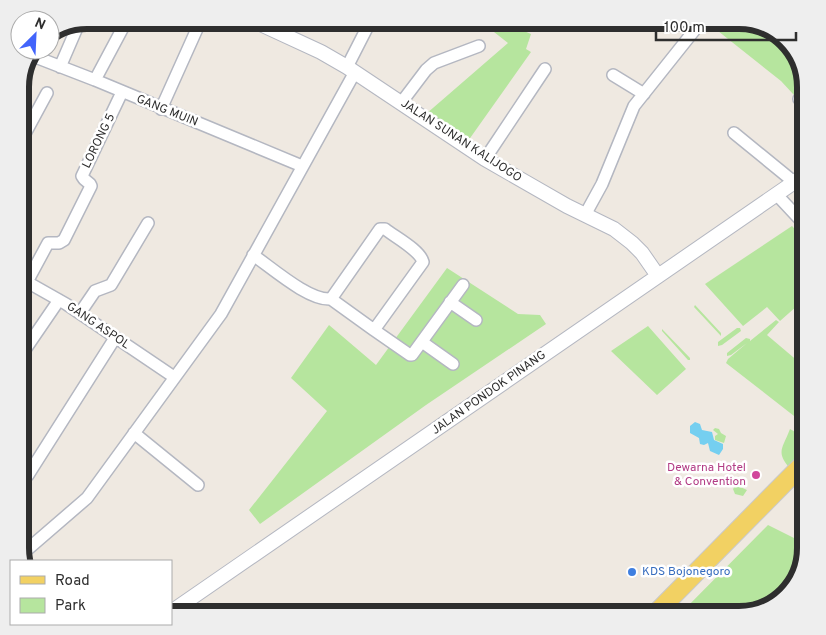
<svg xmlns="http://www.w3.org/2000/svg" width="826" height="635" viewBox="0 0 826 635" font-family="Overpass,sans-serif">
<style>
.green{fill:#b6e59e}
.water{fill:#75cff0}
.lines{fill:none;stroke-linecap:round;stroke-linejoin:round}
.minor-casing{stroke:#b4b7c1;stroke-width:14}
.tertiary-casing{stroke:#b4b7c1;stroke-width:16}
.primary-casing{stroke:#c9c9c9;stroke-width:20}
.minor{stroke:#fff;stroke-width:11}
.tertiary{stroke:#fff;stroke-width:14}
.primary{stroke:#f2d163;stroke-width:18}
.hotel-dot{fill:#d1479c;stroke:#fff;stroke-width:2}
.shop-dot{fill:#3f7fe0;stroke:#fff;stroke-width:2}
.labels{text-anchor:middle;dominant-baseline:central;stroke-width:5;stroke-linejoin:round;paint-order:stroke}
.street-label{font-size:12px;fill:#2e2e2e;stroke:#fff}
.hotel-label{font-size:12px;fill:#b23c85;stroke:#fff;text-anchor:end}
.shop-label{font-size:12px;fill:#366cbe;stroke:#fff;text-anchor:start}
.rim{fill:none;stroke:#2e2e2e;stroke-width:6}
</style>
<rect width="100%" height="100%" fill="#efe9e1"/>
<path class="green" d="M499,20l32,14 -5,15 5,3 -63,89 -42,-27 82,-71 -14,-11z
M740,20l40,14 19,23 7,29v22l-25,-27 -68,-54z
M792,226l14,15v57l-26,23 -13,-14 -24,19 -38,-42z
M447,268l71,46 22,1 6,9 -120,81 -166,119 -11,-14 78,-99 -36,-33 38,-53 47,40z
M695,305l26,28v3l-27,-29z
M21,320l12,10 -13,18v-27z
M776,320l3,2 -12,13 39,33v88l-14,15c-17,-19 -10,-21 -2,-42l7,4 6,-10 -77,-60 2,-4 19,-16 -16,12 -4,1v-3l19,-15 4,1v2z
M648,326l38,43 -29,26 -46,-44z
M737,328h3l1,3 -19,14 -4,1v-4z
M662,329l28,29v2h-2l-26,-29z
M715,428l4,1 2,4 5,3 -2,7 -9,-3v-4l3,-2 -5,-4z
M736,485l11,5 -4,6 -8,-2 -2,-5z
M768,525l38,19v5l-14,40 -23,19 -30,7h-60z"/>
<path class="water" d="M695,422l5,2 2,6 10,2 2,8 9,4v5l-4,6 -9,-4 -2,-8 -4,2 -4,-1 -1,-6 -9,-5v-7z"/>
<g class="lines">
<g class="minor-casing">
<path id="minor" d="M33,56l62,24 207,86
M60,67l19,-44
M347,67l24,-47
M613,75l31,19
M95,80l32,-60
M799,99l7,7
M401,103l25,-33 8,-7 45,-17
M161,109l40,-89
M734,133l60,49
M20,143l27,-50
M485,159l60,-90
M777,195l29,31
M585,215l17,-31 32,-78 63,-79 13,-7
M253,255c19,13 56,46 78,44l49,-70h5c10,8 35,21 38,33l-49,68 -43,-31
M20,278l46,26 108,73
M27,282l21,-39h11l5,-3 27,-54 -1,-2 -6,-5 -2,-3 40,-84
M450,302l26,18
M80,313l15,-22 16,-6 37,-62
M374,330l36,25h2l51,-70
M803,336l3,3
M422,342l31,22
M20,357l39,-57
M134,433l64,52
M20,483l8,-8 87,-137
M21,555l66,-57 134,-184 134,-242"/>
</g>
<g class="tertiary-casing">
<path id="tertiary" d="M252,20l69,32 26,15 138,92 82,47 47,23 18,14 10,10 16,23
M171,612l635,-438"/>
</g>
<g class="primary-casing">
<path id="primary" d="M654,615l152,-154"/>
</g>
<use href="#minor" class="minor"/>
<use href="#tertiary" class="tertiary"/>
<use href="#primary" class="primary"/>
</g>
<circle class="hotel-dot" cx="756" cy="475" r="5"/>
<circle class="shop-dot" cx="632" cy="572" r="5"/>
<g class="labels">
<g class="street-label">
<text transform="translate(167 111) rotate(22)">GANG MUIN</text>
<text transform="translate(99 141) rotate(-64)">LORONG 5</text>
<text transform="translate(461 141) rotate(33)">JALAN SUNAN KALIJOGO</text>
<text transform="translate(98 326) rotate(34)">GANG ASPOL</text>
<text transform="translate(489 393) rotate(-35)">JALAN PONDOK PINANG</text>
</g>
<g class="hotel-label">
<text x="746" y="468">Dewarna Hotel<tspan x="746" dy="14">&amp; Convention</tspan></text>
</g>
<g class="shop-label">
<text x="642" y="572">KDS Bojonegoro</text>
</g>
</g>
<path d="M0 0H826V635H0ZM87 29H739A58 58 0 0 1 797 87V548A58 58 0 0 1 739 606H87A58 58 0 0 1 29 548V87A58 58 0 0 1 87 29Z" fill="#eee" fill-rule="evenodd"/>
<path class="rim" d="M87 29H739A58 58 0 0 1 797 87V548A58 58 0 0 1 739 606H87A58 58 0 0 1 29 548V87A58 58 0 0 1 87 29Z"/>
<rect x="10" y="560" width="162" height="65" fill="#ffffff" stroke="#ababab"/>
<rect x="20" y="576" width="25" height="8" fill="#f2d163" stroke="#ababab"/>
<text x="55" y="585" font-size="15" fill="#2e2e2e">Road</text>
<rect x="20" y="598" width="25" height="15" fill="#b6e59e" stroke="#ababab"/>
<text x="55" y="610" font-size="15" fill="#2e2e2e">Park</text>
<g transform="translate(35 35) rotate(24)"><circle r="24" fill="#ffffff" stroke="#ababab"/>
<path d="M0-4L9 19L0 12L-9 19Z" fill="#4264fb"/>
<text y="-8" font-size="14" font-weight="bold" text-anchor="middle" fill="#2e2e2e">N</text>
</g>
<path d="M656 32v8h140v-8" fill="none" stroke="#2e2e2e" stroke-width="2.5"/>
<text x="664" y="32" font-size="15" fill="#2e2e2e" stroke="#ffffff" stroke-width="4" paint-order="stroke">100 m</text>
</svg>
